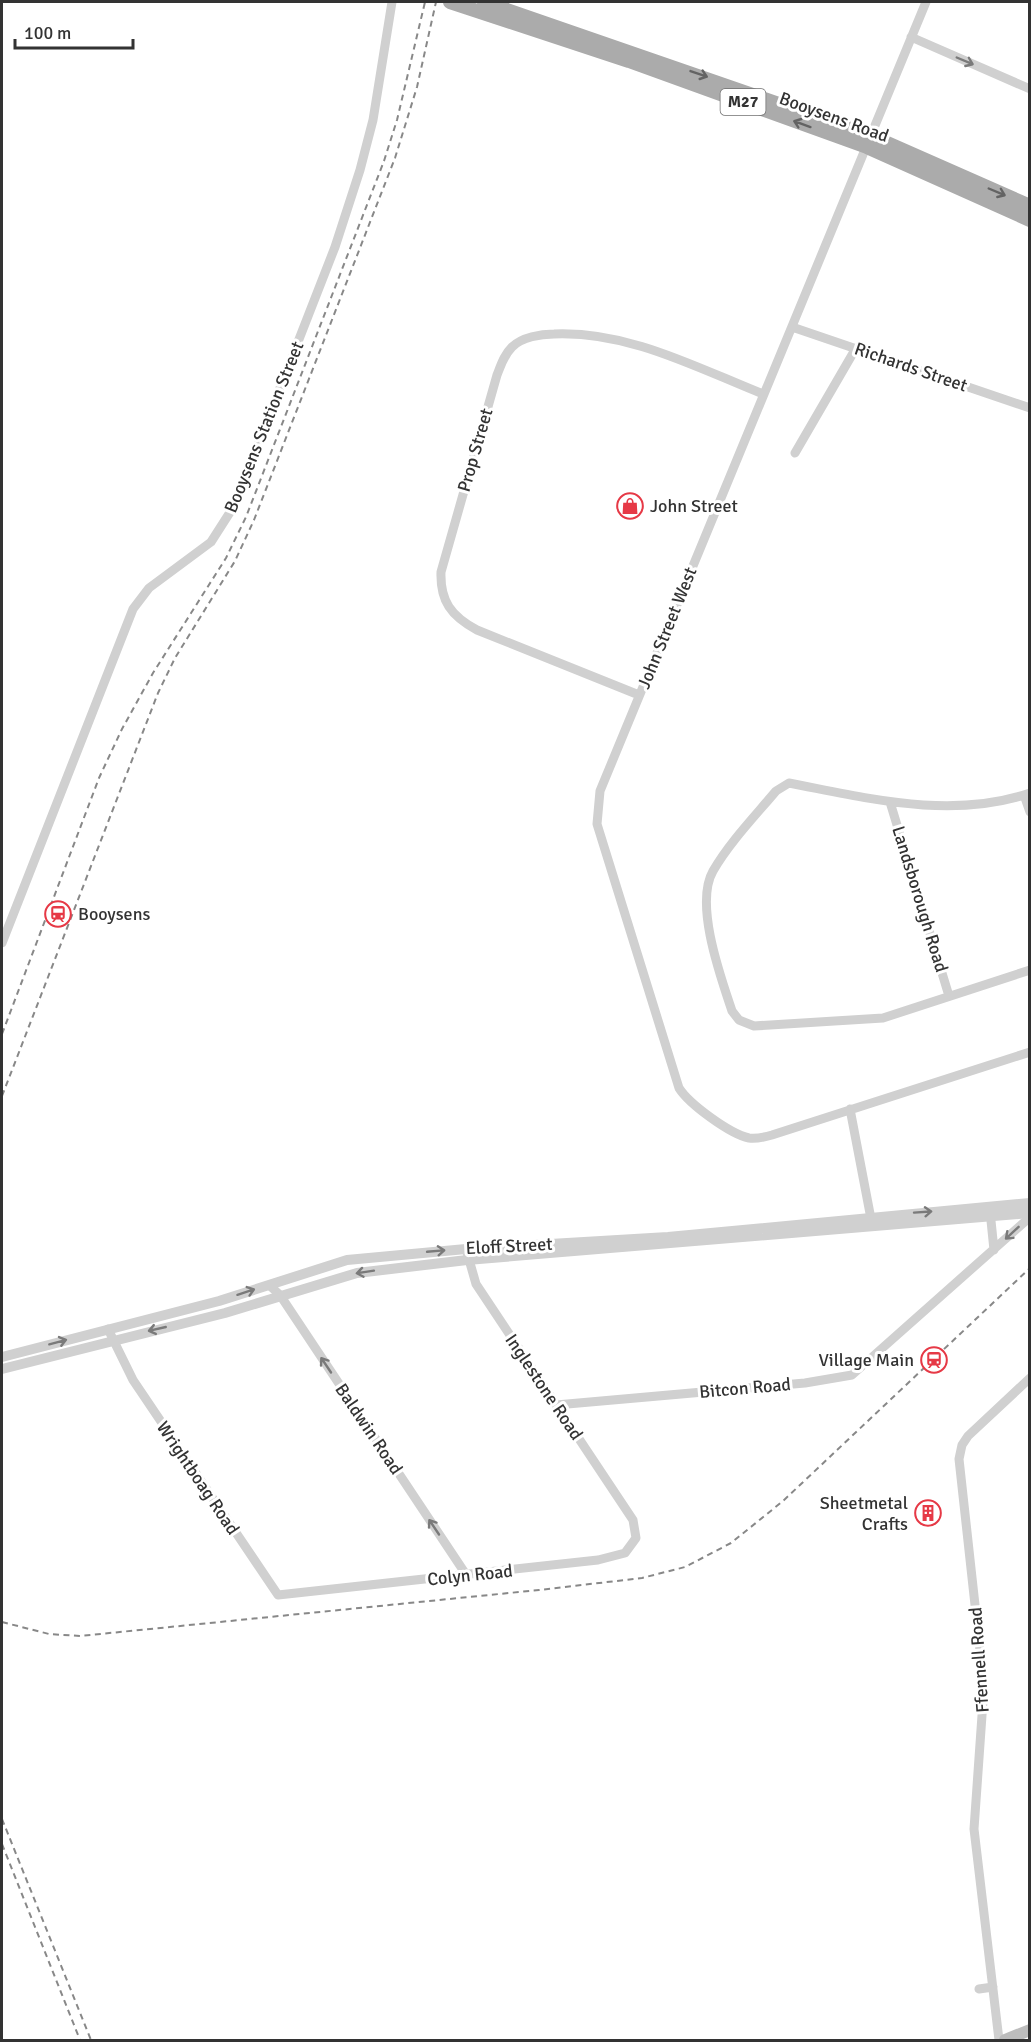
<svg xmlns="http://www.w3.org/2000/svg" width="1031" height="2042" viewBox="0 0 1031 2042" font-family="Signika,sans-serif">
<style>
.lines{fill:none;stroke-linecap:round;stroke-linejoin:round}
.minor{stroke:#d0d0d0;stroke-width:9}
.tertiary{stroke:#d0d0d0;stroke-width:10}
.secondary{stroke:#bdbdbd;stroke-width:12}
.primary{stroke:#ababab;stroke-width:14}
.rail{stroke:#888;stroke-width:2;stroke-dasharray:6 4.5;stroke-linecap:butt}
.oneway{stroke:#7a7a7a}
.oneway2{stroke:#636363}
.labels{text-anchor:middle;dominant-baseline:central;stroke-width:6;stroke-linejoin:round;paint-order:stroke}
.shield{fill:#fff;stroke:#707070;stroke-width:1.5}
.shield-label{font-size:16px;font-weight:bold;fill:#333}
.street-label{font-size:18px;fill:#333;stroke:#fff}
.poi-label{font-size:18px;fill:#333;stroke:#fff;text-anchor:start}
</style>
<rect width="100%" height="100%" fill="#fff"/>
<g class="lines">
<path class="minor" d="M926,2l-326,789 -3,33 82,264c10,16 51,46 70,50 8,1 16,-1 23,-3l258,-83
M911,37l119,52
M792,327l238,81
M795,453l61,-105
M639,695l-162,-65c-26,-14 -37,-29 -36,-58l56,-197c4,-10 7,-20 15,-28 10,-10 29,-13 42,-13 75,-3 141,33 209,60
M1030,793c-79,27 -162,5 -241,-10l-13,8c-21,25 -47,52 -63,80 -19,33 8,107 19,140l7,9 15,6 129,-8 147,-48
M1024,795l6,17
M890,802l59,194
M2,943l131,-334 16,-21 62,-46 23,-36 101,-259 25,-77 13,-50 19,-118
M850,1109l22,115
M990,1211l4,39
M269,1285l11,10 187,281
M108,1329l25,51 145,215 320,-35 27,-7 11,-15 -3,-18 -157,-236 -10,-35
M556,1405l249,-22 47,-8 178,-158
M979,1989l14,-2
M999,2040l-25,-211 10,-142 -25,-228 3,-14 6,-9 62,-58"/>
<path class="tertiary" d="M2,1357l217,-56 128,-41 119,-11 202,-12 362,-34
M2,1369l223,-56 132,-40 110,-13 563,-47"/>
<path class="secondary" d="M1005,2040l25,-10"/>
<path class="primary" d="M450,2l179,59 238,86 163,73
M484,2l387,134 159,70"/>
<path class="rail" d="M2,1034l97,-256 23,-49 31,-56 73,-115 20,-41 138,-356 13,-41 28,-118
M2,1096l156,-403 17,-35 60,-97 19,-41 141,-362 22,-71 19,-85
M2,1622l47,12 31,2 459,-46 103,-12 43,-11 46,-24 52,-42 247,-233
M2,1819l89,221
M2,1844l78,196"/>
</g>
<defs><path id="oneway-shaft" d="M-6 0H5M1.5-3L5.5 0L1.5 3" fill="none" stroke-width="1.6" stroke-linecap="round" stroke-linejoin="round" transform="scale(1.5)"/></defs>
<g class="oneway">
<use href="#oneway-shaft" transform="translate(965 61) rotate(23)"/>
<use href="#oneway-shaft" transform="translate(923 1212) rotate(-4)"/>
<use href="#oneway-shaft" transform="translate(1012 1233) rotate(137)"/>
<use href="#oneway-shaft" transform="translate(436 1251) rotate(-5)"/>
<use href="#oneway-shaft" transform="translate(365 1272) rotate(171)"/>
<use href="#oneway-shaft" transform="translate(246 1292) rotate(-18)"/>
<use href="#oneway-shaft" transform="translate(157 1329) rotate(167)"/>
<use href="#oneway-shaft" transform="translate(58 1342) rotate(-15)"/>
<use href="#oneway-shaft" transform="translate(326 1365) rotate(-124)"/>
<use href="#oneway-shaft" transform="translate(434 1527) rotate(-124)"/>
</g>
<g class="oneway2">
<use href="#oneway-shaft" transform="translate(699 74) rotate(19)"/>
<use href="#oneway-shaft" transform="translate(802 124) rotate(-160)"/>
<use href="#oneway-shaft" transform="translate(997 192) rotate(23)"/>
</g>
<defs>
<g id="shop-ring" transform="scale(1.35)"><circle r="9.5" fill="#fff" stroke="#e63946" stroke-width="1.5"/><path d="M-5-2.5h2.3a2.7 3.5 0 0 1 5.4 0H5L5.5 6h-11ZM-1.5-2.5h3a1.5 2.3 0 0 0-3 0Z" fill="#e63946"/></g>
<g id="station-ring" transform="scale(1.35)"><circle r="9.5" fill="#fff" stroke="#e63946" stroke-width="1.5"/><path d="M-3-6H3Q5-6 5-4V2Q5 4 3 4L4.5 6H3L1.5 4h-3L-3 6H-4.5L-3 4Q-5 4-5 2V-4Q-5-6-3-6ZM-3.5-4v3h7v-3ZM-3.5 1v1.5H-2V1ZM2 1v1.5H3.5V1Z" fill="#e63946"/></g>
<g id="building-ring" transform="scale(1.35)"><circle r="9.5" fill="#fff" stroke="#e63946" stroke-width="1.5"/><path d="M-4-6H4V6H1V3H-1V6H-4ZM-2.5-4.3h1.7v1.8h-1.7ZM.8-4.3h1.7v1.8H.8ZM-2.5-1h1.7V.8h-1.7ZM.8-1h1.7V.8H.8Z" fill="#e63946"/></g>
</defs>
<g fill-rule="evenodd">
<use href="#shop-ring" x="630" y="506"/>
<use href="#station-ring" x="58" y="914"/>
<use href="#station-ring" x="934" y="1360"/>
<use href="#building-ring" x="928" y="1513"/>
</g>
<g class="labels">
<rect class="shield" x="720.5" y="89" width="45" height="26" rx="4.5"/>
<g class="shield-label">
<text x="743" y="102">M27</text>
</g>
<g class="street-label">
<text transform="translate(834 117) rotate(20)">Booysens Road</text>
<text transform="translate(911 367) rotate(19)">Richards Street</text>
<text transform="translate(264 427) rotate(-68)">Booysens Station Street</text>
<text transform="translate(475 450) rotate(-74)">Prop Street</text>
<text transform="translate(667 628) rotate(-68)">John Street West</text>
<text transform="translate(920 899) rotate(73)">Landsborough Road</text>
<text transform="translate(509 1246) rotate(-3)">Eloff Street</text>
<text transform="translate(544 1387) rotate(56)">Inglestone Road</text>
<text transform="translate(745 1388) rotate(-5)">Bitcon Road</text>
<text transform="translate(369 1429) rotate(56)">Baldwin Road</text>
<text transform="translate(198 1478) rotate(56)">Wrightboag Road</text>
<text transform="translate(470 1575) rotate(-6)">Colyn Road</text>
<text transform="translate(979 1660) rotate(-94)">Ffennell Road</text>
</g>
<g class="poi-label">
<text x="650" y="506">John Street</text>
<text x="78" y="914">Booysens</text>
<text x="914" y="1360" text-anchor="end">Village Main</text>
<text x="908" y="1503" text-anchor="end">Sheetmetal<tspan x="908" dy="21">Crafts</tspan></text>
</g>
</g>
<rect width="1031" height="2042" fill="none" stroke="#333333" stroke-width="6"/>
<path d="M15 39v9h118v-9" fill="none" stroke="#333333" stroke-width="3"/>
<text x="24" y="39" font-size="18" fill="#333333" stroke="#ffffff" stroke-width="4.5" paint-order="stroke">100 m</text>
</svg>
